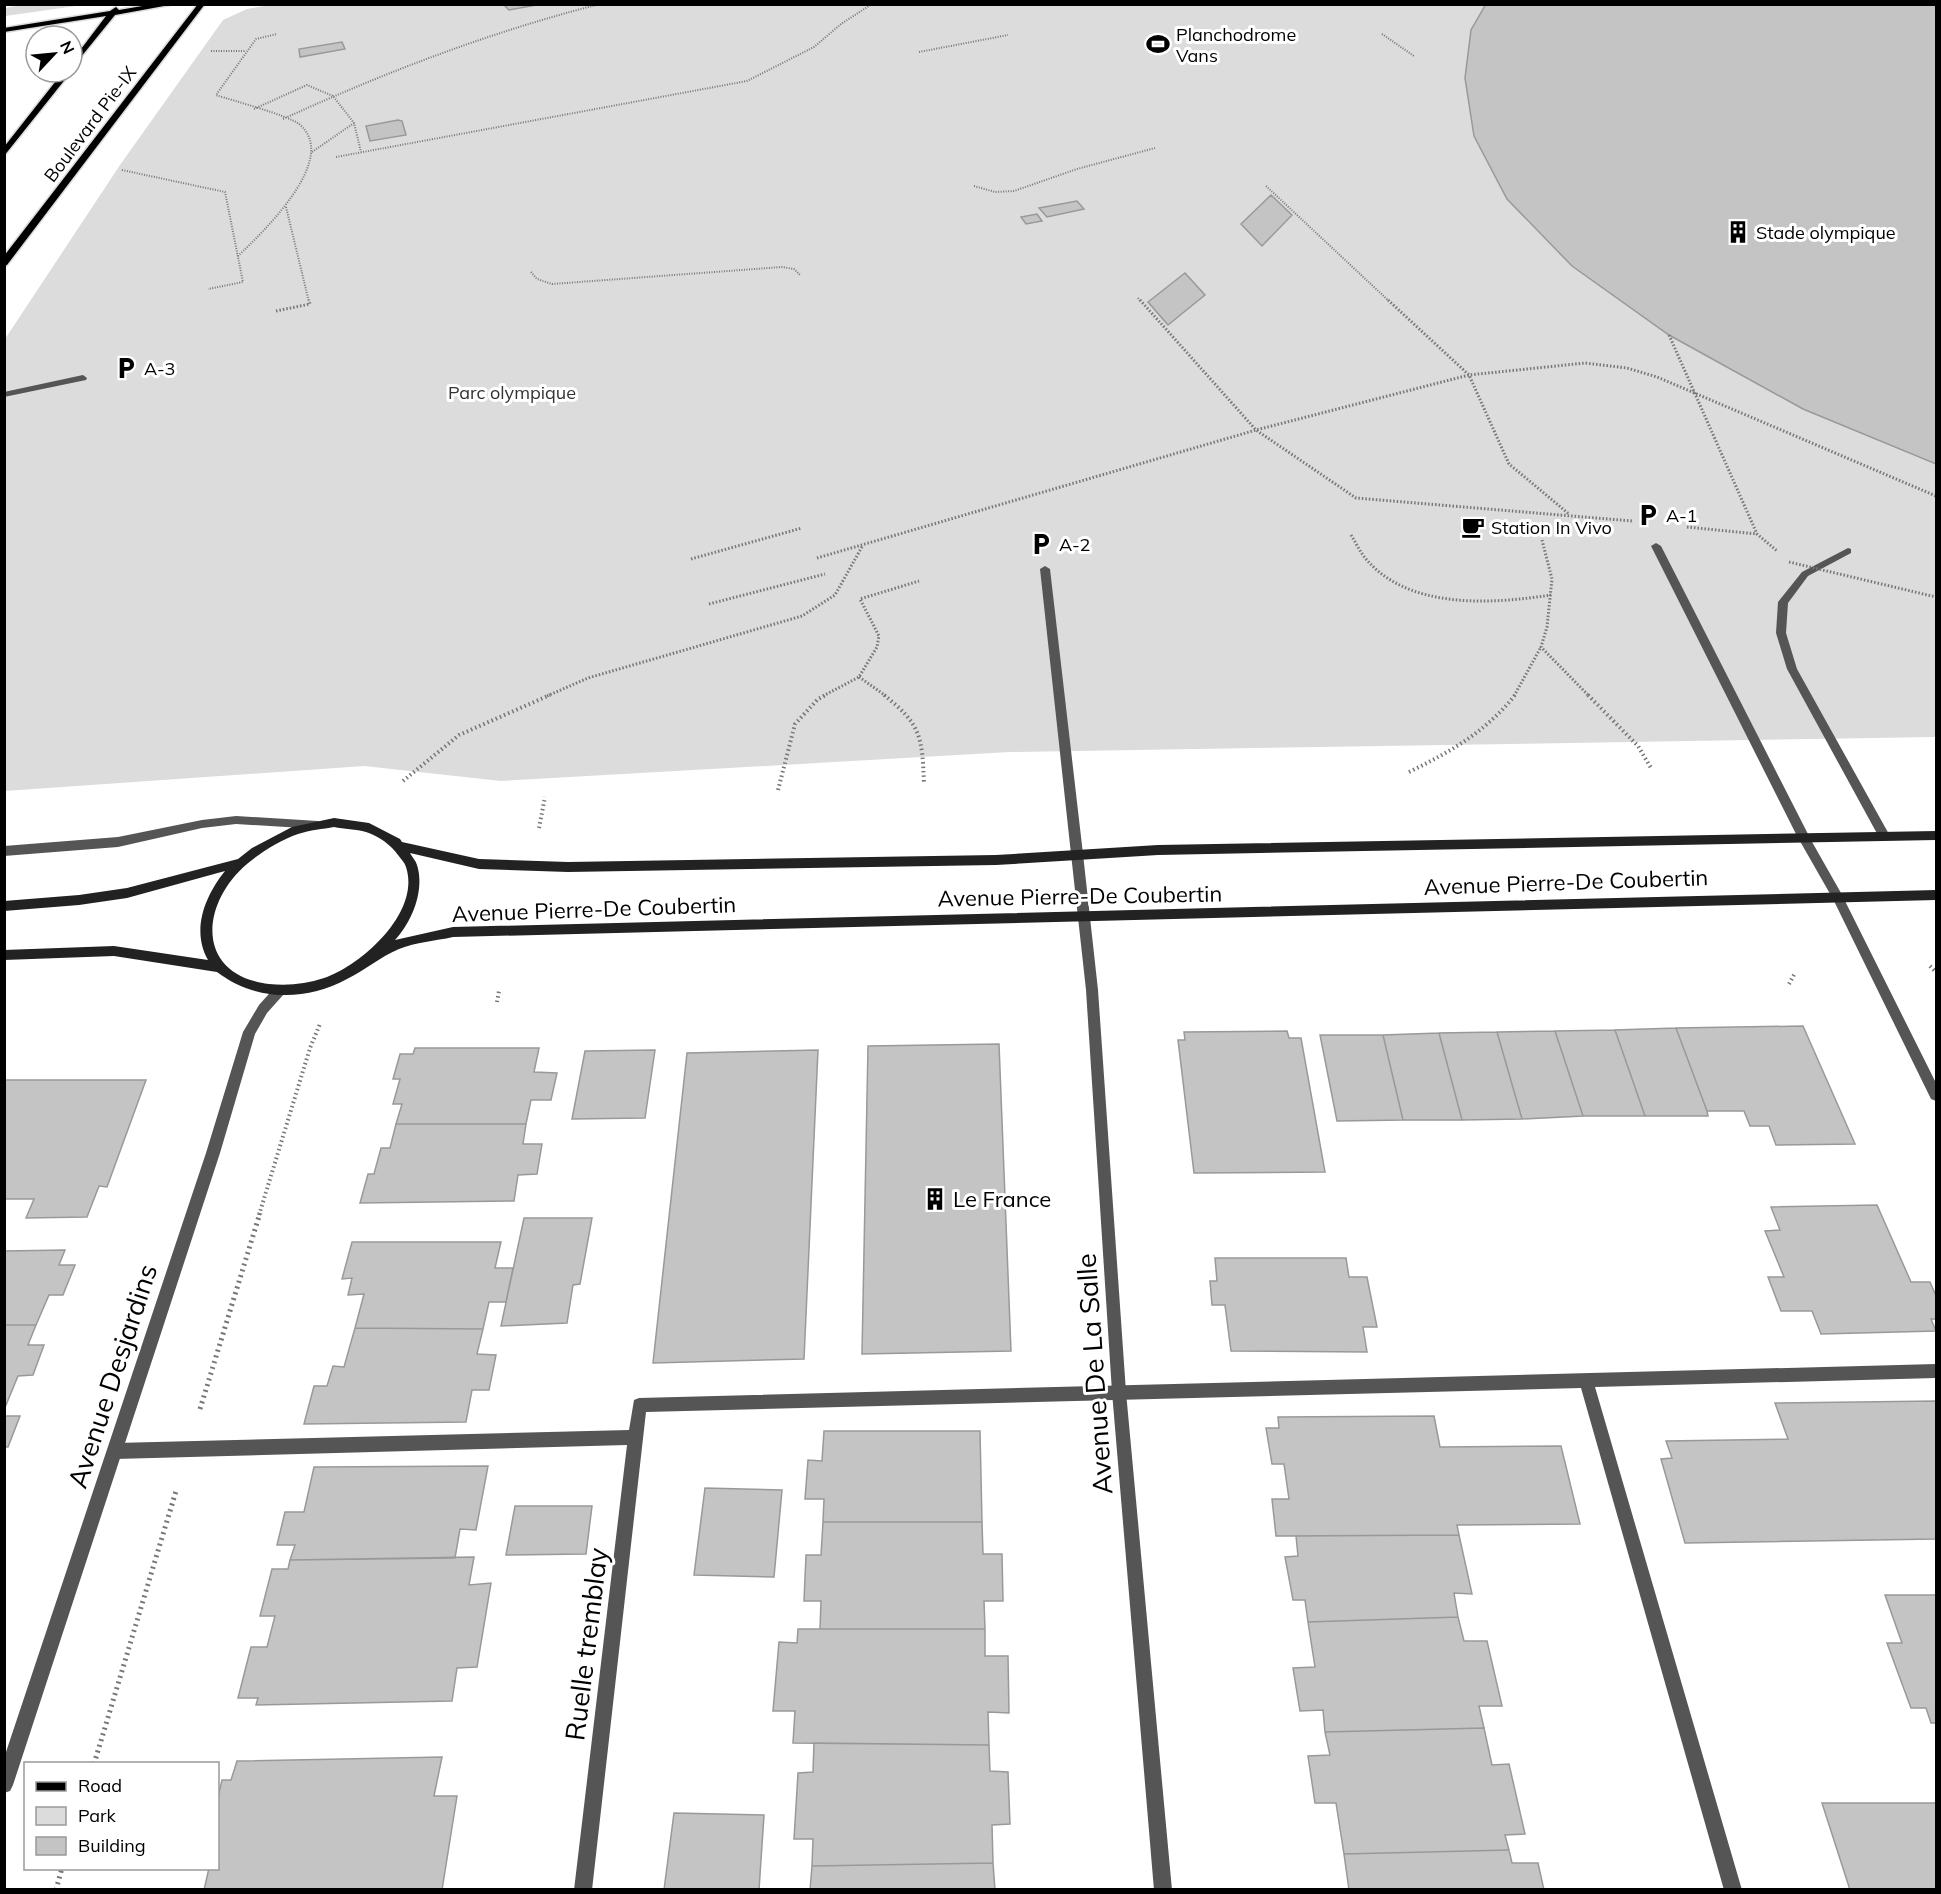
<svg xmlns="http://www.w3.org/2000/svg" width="1941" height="1894" viewBox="0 0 1941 1894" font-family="Mulish,sans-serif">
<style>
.green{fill:#dcdcdc}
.building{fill:#c4c4c4;stroke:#999;stroke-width:1.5}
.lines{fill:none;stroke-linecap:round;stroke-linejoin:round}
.primary-casing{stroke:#dbdbdb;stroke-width:3}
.path-far3{stroke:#777;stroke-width:2;stroke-dasharray:1 1.5;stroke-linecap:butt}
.path-far2{stroke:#777;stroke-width:3;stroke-dasharray:1.5 2;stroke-linecap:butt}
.path-far1{stroke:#777;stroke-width:4;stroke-dasharray:1.5 3;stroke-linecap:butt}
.path{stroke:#777;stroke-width:5;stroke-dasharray:2 4;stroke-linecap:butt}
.lane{fill:#555;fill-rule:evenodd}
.street{fill:#555;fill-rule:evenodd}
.secondary{fill:#222;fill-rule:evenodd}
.primary{fill:#000;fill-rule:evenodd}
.path-bridge{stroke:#777;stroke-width:3;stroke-dasharray:1.5 2;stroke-linecap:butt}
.labels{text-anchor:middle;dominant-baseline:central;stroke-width:6;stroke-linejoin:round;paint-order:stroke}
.far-poi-label{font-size:18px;fill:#000;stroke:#fff;text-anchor:start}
.far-street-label{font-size:18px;fill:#000;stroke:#fff}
.far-park-label{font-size:18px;fill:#333;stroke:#fff}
.street-label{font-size:22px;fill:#000;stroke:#fff}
.poi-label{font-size:22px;fill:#000;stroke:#fff;text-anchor:start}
.near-street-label{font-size:27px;fill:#000;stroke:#fff}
</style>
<rect width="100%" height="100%" fill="#fff"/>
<path class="green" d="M26,4h57v1l-78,11v-8z
M277,4l1659,1v732l-926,15 -509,29 -137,-15 -359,25v-452l115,-174 103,-145 24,-11z"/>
<path class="building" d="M503,4h39l-33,6z
M1486,4h450v460l-133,-55 -134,-74 -97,-69 -65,-67 -33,-63 -9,-58 6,-48z
M342,42l3,7 -45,8 -1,-8z
M398,120l4,1 4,14 -36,6 -4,-15z
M1271,195l21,20 -30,31 -21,-22z
M1077,201l7,8 -37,8 -8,-9z
M1037,214l5,7 -16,3 -5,-7z
M1185,273l20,22 -37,30 -20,-23z
M1803,1026l52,118 -79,1 -7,-19h-19l-6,-15h-37l-31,-83z
M1676,1028l31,83 1,5h-63l-30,-86z
M1615,1030l30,86h-62l-28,-85z
M1287,1031l2,7h12l24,134 -131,1 -16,-133h7l-1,-8z
M1555,1031l28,85 -61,3 -25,-87z
M1497,1032l25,87 -60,1 -23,-87z
M1439,1033l23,87h-59l-20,-85z
M1320,1035h63l20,85 -66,1z
M999,1044l12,307 -149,3 6,-308z
M415,1048h124l-5,24 23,1 -6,27h-20l-5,24h-130l6,-20h-9l7,-25h-7l7,-25h13z
M655,1050l-10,68 -73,1 13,-68z
M818,1050l-14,309 -151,4 34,-310z
M4,1080h142l-39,107 -8,-1 -12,31 -61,1 8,-19h-30z
M396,1124h130l-3,20h19l-5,30 -19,1 -4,26 -154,2 8,-29h6l7,-26h9z
M1877,1205l34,77h19l6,14v23h-5l5,12 -115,3 -9,-23h-31l-13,-34h16l-19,-46 15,-1 -9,-23z
M524,1218h68l-12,66 -7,1 -6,38 -66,3z
M352,1242h149l-6,26h18l-7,34h-17l-6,27 -128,-1 9,-34 -16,1 4,-17 -10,1z
M65,1250l-6,15h16l-12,30h-14l-13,30h-32v-74z
M1215,1258h131l3,19h18l10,50h-14l4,25 -136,-1 -6,-46h-13l-2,-24h7z
M4,1325h32l-8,20h16l-11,30 -15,1 -14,34z
M355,1328l128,1 -6,25 19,1 -7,35h-17l-6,32 -162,2 10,-38h13l6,-20 11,1z
M1936,1401v138l-251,4 -24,-84 11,-1 -6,-17 122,-2 -13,-36z
M4,1416h16l-12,31h-4z
M1434,1416l6,31 121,-1 19,78 -123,1 2,10 -183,1 -4,-37h17l-5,-35h-12l-6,-36h13l-1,-11z
M824,1431h156l2,91h-159l1,-23h-19l3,-39 14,1z
M488,1466l-12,64 -16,-1 -5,29 -165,2 5,-15h-18l8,-33h19l10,-45z
M705,1488l77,2 -8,87 -80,-2z
M515,1506h77l-6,48 -80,1z
M823,1522h159l1,32h19l1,47h-19l1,28h-165l1,-28h-17l2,-46h15z
M1459,1535l13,59 -18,-1 4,24 -150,5 -3,-22h-12l-8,-43 13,-1 -2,-20z
M474,1557l-5,28 22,-2 -14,84 -20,1 -5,33 -196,4 2,-7h-20l13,-51h16l8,-31h-15l12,-47h16l2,-9z
M1885,1595h51v128h-5l-5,-15h-15l-24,-65h15z
M1458,1617l6,24h23l15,65h-23l5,22 -159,4 -2,-22 -23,1 -7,-43 22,-1 -7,-45z
M798,1629h187v27h23l1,57 -21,-1 1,33 -196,-2 2,-32h-22l6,-69 18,1z
M1484,1728l8,37 17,-1 16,70 -20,1 4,15 -165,4 -8,-51h-21l-7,-47 22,-1 -5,-23z
M814,1743l175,2 1,26 18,1 2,52 -18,1 1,38 -181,3 1,-27h-19l4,-66 15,-1z
M442,1757l-8,39h23l-15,94h-238l5,-22h9v-71l4,-17h9l6,-19z
M1822,1803h114v87h-86z
M674,1813l90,2 -5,75h-95z
M1509,1850l3,13h26l6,27h-195l-5,-36z
M993,1863l2,27h-185l2,-24z"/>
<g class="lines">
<g class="primary-casing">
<path id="primary" d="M154,4h21l-60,11 -43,53v-7l34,-45 -102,16v-4l106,-17 6,-4 3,3z
M198,4h7l-198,261 -3,1v-10z
M63,72h8l-67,84v-9z"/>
</g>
<path class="path-far3" d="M1382,34l32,22
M211,51h34
M919,52l89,-17
M254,109l53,-24 26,11 21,27 7,29
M283,119c103,-47 207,-87 317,-115
M312,152l42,-29
M336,157l411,-76 67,-34 27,-23 31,-20
M122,170l103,22 18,90 -35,7
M974,186l21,6 19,-1 63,-22 78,-21
M1266,186l124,116
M286,207l23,95
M238,256c25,-24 103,-98 61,-132 -12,-9 -65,-23 -83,-29l40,-56 21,-5
M531,272l6,7 15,5 230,-17 12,2 6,6
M1138,298l3,4"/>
<path class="path-far2" d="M1140,300l116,130 100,68 276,23
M1388,300l81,75 40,89 60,50
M276,311l34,-7 -1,-4
M1669,335l88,199 20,17
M1687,527l70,7
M1351,535c5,8 9,17 15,24 43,51 126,45 185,36
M1542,540l10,39 -5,48 -6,20 48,49
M817,558l439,-128 213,-55 116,-12 42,5 30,9 279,119
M691,559l111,-31
M709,604l116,-30
M859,677l27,19
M547,696l41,-18 214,-62 33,-21 28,-50
M823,696l36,-19 18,-30 2,-11 -19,-37 59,-18
M1514,696l27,-49"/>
<path class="path-far1" d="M884,695c38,30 38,43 40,88
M1588,695l50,51 13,22
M1409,772c41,-20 78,-41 106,-77
M403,781l56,-46 91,-40
M778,790l17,-66 23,-25 8,-4
M539,828l6,-31
M1930,966l6,6
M1789,984l6,-11
M497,1002l2,-11
M259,1215l51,-167 10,-24"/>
<path class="path" d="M200,1409l60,-196
M94,1764l82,-273
M56,1890l6,-22"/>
<path class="lane" d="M83,375l4,3 -1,2 -82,17v-5z
M1656,543l5,3 148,290 -2,3h-8l-2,-3 -146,-290z
M1848,548l3,1v4l-43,23 -20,27 -2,30 11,36 93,167 -6,5 -4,-2 -93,-170 -11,-36 2,-31 24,-30z
M1045,566l5,3 33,285 -6,5 -6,-5 -31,-285z
M236,816l82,5 6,4 -6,4 -82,-5 -34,4 -84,19 -114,9v-10l114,-9 84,-17z
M1936,1364v14l-341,9 147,503h-18l-143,-502 -935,24 -54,478h-18l53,-445 -512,14 -5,-3 -3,-5 3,-5 5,-3 514,-13 5,-30 5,-2z"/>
<path class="street" d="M1803,831l4,2 34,60 95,190v18l-5,-2 -98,-200 -36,-63z
M1077,849l6,5 15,136 28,402 46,498h-18l-42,-498 -26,-402 -15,-136z
M280,985l4,1 2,4 -2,4 -17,19 -12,21 -35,119 -207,632 -3,6 -6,2v-35l202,-605 37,-121 16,-27 17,-19z"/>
<path class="secondary" d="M334,818l35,5 31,16 2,3 77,17 89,3 428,-7 162,-10 778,-14v9l-778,15 -162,10 -428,7 -89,-3 -69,-16c2,4 6,8 7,12 8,25 -5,57 -22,75l58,-13 1483,-37v10l-1483,37c-18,4 -37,5 -54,12 -19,8 -34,21 -52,30 -42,23 -92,22 -130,-7l-103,-16 -110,4v-10l110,-4 94,14c-17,-30 -3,-64 17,-89l-98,27 -48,7 -75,6v-10l75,-6 48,-7 111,-29 14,-11 40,-21zM334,827c10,2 22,2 32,5 13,4 25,13 32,23 3,4 7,8 8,12 15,45 -44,98 -82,111 -18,6 -36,8 -55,6 -74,-9 -69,-80 -22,-120 14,-12 34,-24 51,-30 12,-4 25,-5 36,-7z"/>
<use href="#primary" class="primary"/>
<path class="path-bridge" d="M1789,562l147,35"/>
</g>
<defs>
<g id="stadium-bare" transform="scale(1.8)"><path d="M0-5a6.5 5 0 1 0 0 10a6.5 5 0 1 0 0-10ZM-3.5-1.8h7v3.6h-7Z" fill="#000" stroke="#fff" stroke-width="2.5" paint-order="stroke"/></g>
<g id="building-bare" transform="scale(1.8)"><path d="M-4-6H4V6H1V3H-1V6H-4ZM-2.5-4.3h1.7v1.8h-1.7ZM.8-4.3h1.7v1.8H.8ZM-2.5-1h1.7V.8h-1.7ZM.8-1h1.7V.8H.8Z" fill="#000" stroke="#fff" stroke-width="2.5" paint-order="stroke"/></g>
<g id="parking-bare" transform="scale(1.8)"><path d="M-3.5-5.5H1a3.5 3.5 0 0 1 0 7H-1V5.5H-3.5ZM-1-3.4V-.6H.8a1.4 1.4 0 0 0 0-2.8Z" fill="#000" stroke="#fff" stroke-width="2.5" paint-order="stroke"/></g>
<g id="cafe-bare" transform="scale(1.8)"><path d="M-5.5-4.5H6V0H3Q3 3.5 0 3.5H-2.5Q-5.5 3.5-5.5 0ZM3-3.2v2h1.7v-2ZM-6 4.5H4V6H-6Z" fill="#000" stroke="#fff" stroke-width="2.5" paint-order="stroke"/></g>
</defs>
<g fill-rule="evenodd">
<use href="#stadium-bare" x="1158" y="44"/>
<use href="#building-bare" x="1738" y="232"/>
<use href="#parking-bare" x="126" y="368"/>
<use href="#parking-bare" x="1648" y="515"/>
<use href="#cafe-bare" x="1473" y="527"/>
<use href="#parking-bare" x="1041" y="544"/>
<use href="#building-bare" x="935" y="1199"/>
</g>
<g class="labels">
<g class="far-poi-label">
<text x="1176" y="34">Planchodrome<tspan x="1176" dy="21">Vans</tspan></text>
<text x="1756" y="232">Stade olympique</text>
<text x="144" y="368">A-3</text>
<text x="1666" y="515">A-1</text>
<text x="1491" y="527">Station In Vivo</text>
<text x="1059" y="544">A-2</text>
</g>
<g class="far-street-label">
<text transform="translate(90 124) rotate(-53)">Boulevard Pie-IX</text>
</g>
<g class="far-park-label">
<text x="512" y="392">Parc olympique</text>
</g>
<g class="street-label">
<text transform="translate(1566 882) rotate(-2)">Avenue Pierre-De Coubertin</text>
<text transform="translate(1080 896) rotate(-1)">Avenue Pierre-De Coubertin</text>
<text transform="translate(594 909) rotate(-2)">Avenue Pierre-De Coubertin</text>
</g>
<g class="poi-label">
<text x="953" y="1199">Le France</text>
</g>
<g class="near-street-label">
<text transform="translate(1094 1374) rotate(-94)">Avenue De La Salle</text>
<text transform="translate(112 1376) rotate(-72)">Avenue Desjardins</text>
<text transform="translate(586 1644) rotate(-83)">Ruelle tremblay</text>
</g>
</g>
<rect width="1941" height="1894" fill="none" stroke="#000000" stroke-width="12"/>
<rect x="24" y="1762" width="195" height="108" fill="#ffffff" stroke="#999999" stroke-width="1.5"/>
<rect x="36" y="1782" width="30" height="9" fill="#000000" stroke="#999999" stroke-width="1.5"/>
<text x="78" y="1792" font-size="18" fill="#000000">Road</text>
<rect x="36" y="1807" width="30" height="18" fill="#dcdcdc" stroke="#999999" stroke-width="1.5"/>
<text x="78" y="1822" font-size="18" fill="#000000">Park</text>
<rect x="36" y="1837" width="30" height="18" fill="#c4c4c4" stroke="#999999" stroke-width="1.5"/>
<text x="78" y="1852" font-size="18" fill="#000000">Building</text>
<g transform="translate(54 54) rotate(64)"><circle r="28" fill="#ffffff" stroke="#999999" stroke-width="1.5"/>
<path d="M0-4.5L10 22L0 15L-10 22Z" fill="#000000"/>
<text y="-9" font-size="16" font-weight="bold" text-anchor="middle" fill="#000000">N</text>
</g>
</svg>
